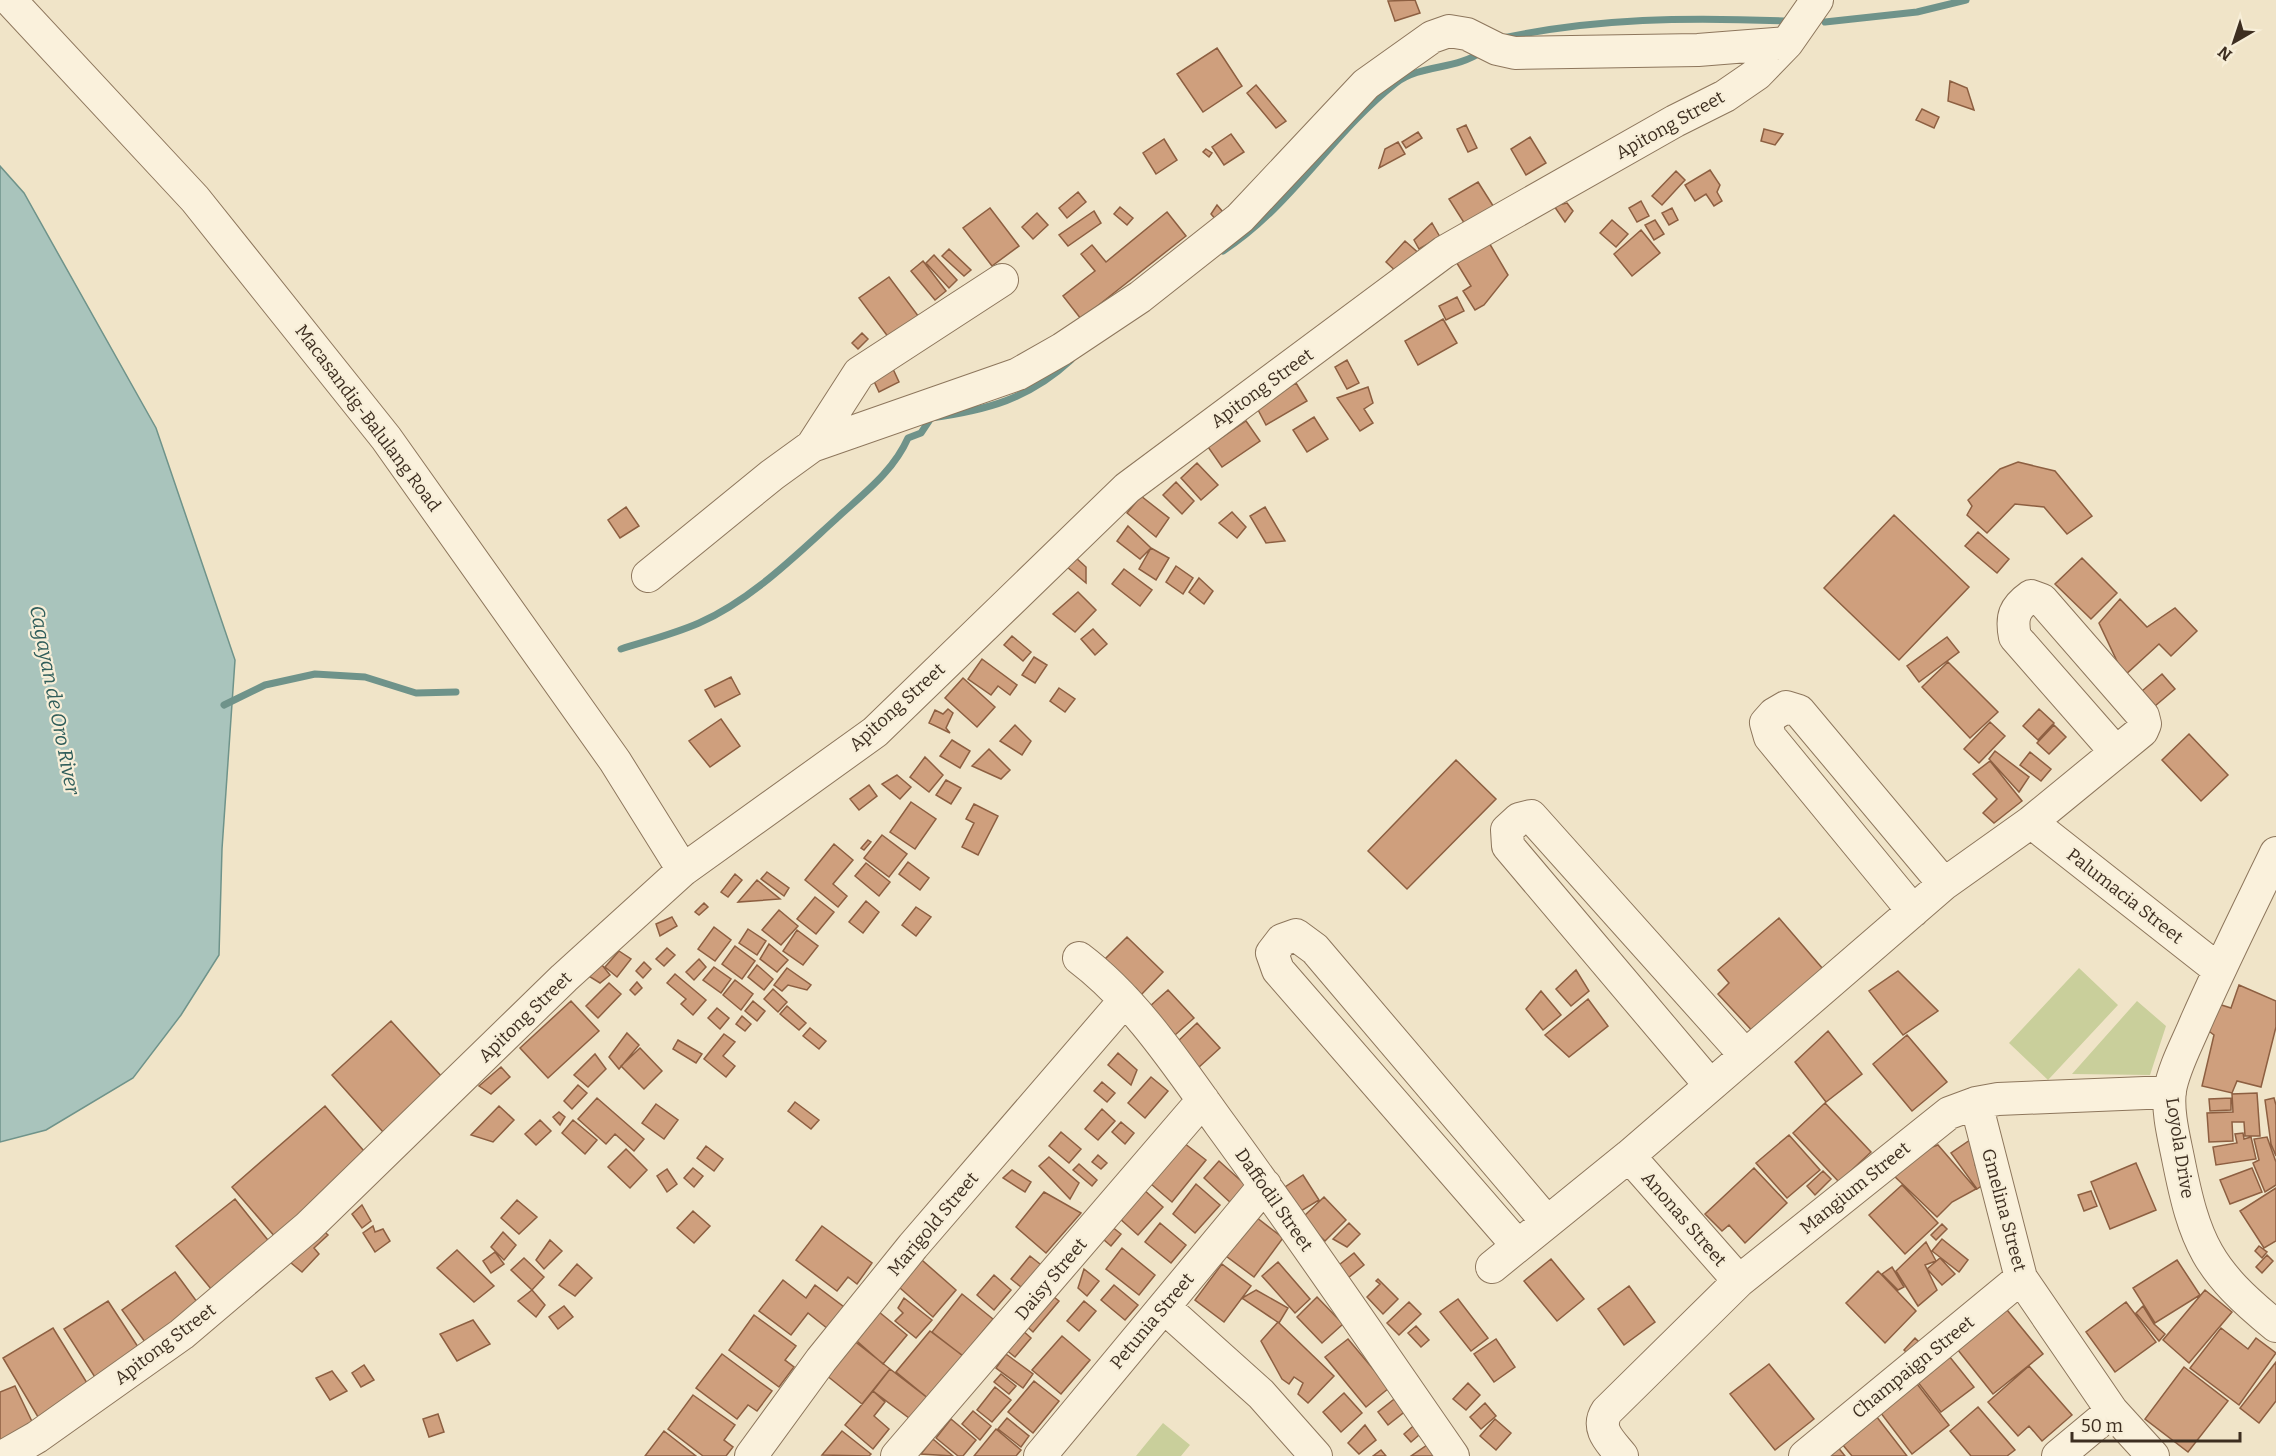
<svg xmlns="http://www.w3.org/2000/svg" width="2276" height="1456" viewBox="0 0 2276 1456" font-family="Bitter,serif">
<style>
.green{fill:#c9cf9b}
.water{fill:#a9c4bc;stroke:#6f938a;stroke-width:1.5}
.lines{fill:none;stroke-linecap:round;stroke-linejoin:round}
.stream{stroke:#6f938a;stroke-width:7}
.building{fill:#cf9f7d;stroke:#8d5f41;stroke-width:1.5}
.minor-casing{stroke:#8d765c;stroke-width:34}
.minor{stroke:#faf1dc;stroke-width:32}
.labels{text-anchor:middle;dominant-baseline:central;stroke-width:4.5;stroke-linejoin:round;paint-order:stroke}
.street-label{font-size:18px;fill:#3d2e20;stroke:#f7eed8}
.water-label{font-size:20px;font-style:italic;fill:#2f5d5a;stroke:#f7eed8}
</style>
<rect width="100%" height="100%" fill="#f0e4c8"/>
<path class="green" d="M2079,968l39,37 -70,75 -39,-37z
M2137,1001l29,25 -16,49 -78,-1z
M1163,1423l27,22 -9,11h-45z"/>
<path class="water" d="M0,166l24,27 132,235 79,232 -13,189 -3,106 -38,60 -48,63 -87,52 -46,12z"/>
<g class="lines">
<path class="stream" d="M1825,22l92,-10 49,-12
M1503,38c93,-20 186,-21 281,-17
M1223,251c69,-45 109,-118 173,-168 25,-19 60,-13 85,-31
M621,649c25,-8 53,-15 78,-26 52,-23 95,-66 137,-104 27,-25 57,-47 72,-81l13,-5 10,-15c56,-8 98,-19 140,-58
M224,705l41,-20 50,-11 50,3 51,16 40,-1"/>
</g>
<path class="building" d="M1415,0l5,13 -25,8 -7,-20z
M1217,48l25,38 -39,26 -26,-38z
M1950,81l17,7 7,22 -26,-9z
M1256,85l30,36 -10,7 -29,-35z
M1922,109l17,8 -5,11 -18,-8z
M1466,125l11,23 -9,4 -11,-23z
M1764,129l19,5 -8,11 -14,-4z
M1418,132l4,6 -16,10 -4,-6z
M1231,134l13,18 -20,13 -12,-18z
M1530,137l16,26 -20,12 -15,-26z
M1164,139l13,21 -21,14 -13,-21z
M1398,142l7,12 -26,14 6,-19z
M1206,149l6,4 -3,4 -6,-5z
M1710,170l10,15 -3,7 5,9 -8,5 -8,-12 -11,7 -10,-16z
M1676,171l9,9 -23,25 -10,-9z
M1478,182l19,30 -29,17 -19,-30z
M1078,192l8,10 -19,16 -8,-10z
M1641,201l8,15 -12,6 -8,-14z
M1567,203l6,8 -8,11 -11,-16z
M1217,205l6,7 -6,9 -6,-7z
M1120,207l13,11 -6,7 -13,-11z
M990,208l29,38 -27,20 -29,-38z
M1672,208l6,12 -9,5 -7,-12z
M1094,211l7,12 -33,23 -9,-11z
M1167,212l19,24 -105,83 -18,-23 32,-25 -14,-17 11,-9 14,17z
M1037,213l11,12 -15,14 -11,-12z
M1612,220l16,14 -12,13 -16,-14z
M1655,220l9,14 -10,6 -9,-15z
M1432,223l8,14 -21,12 -5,-9z
M1641,230l19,23 -28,23 -18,-22z
M1405,241l17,15 -20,21 -16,-15z
M1488,241l20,34 -24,30 -9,5 -12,-19 8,-5 -16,-26z
M949,249l22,21 -7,6 -22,-20z
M934,255l23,25 -8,8 -23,-25z
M923,261l23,30 -11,9 -24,-29z
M889,277l36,48 -30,21 -36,-48z
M1457,297l7,14 -18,9 -7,-14z
M1443,319l14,24 -39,22 -13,-24z
M862,333l6,6 -10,10 -6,-6z
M1347,360l12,23 -12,6 -12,-22z
M893,369l6,13 -20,10 -6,-13z
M1296,383l11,18 -41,24 -10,-19z
M1368,387l5,16 -9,6 9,14 -13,8 -23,-33z
M1314,417l14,22 -21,13 -14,-22z
M1246,421l14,20 -38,26 -14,-20z
M2018,462l37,9 37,45 -25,18 -23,-27 -29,-3 -28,29 -20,-18 5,-9 -4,-6 32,-31z
M1197,463l21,22 -17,15 -20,-22z
M1176,482l18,19 -12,13 -19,-19z
M1141,496l28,22 -13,19 -29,-24z
M626,507l13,19 -19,12 -12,-18z
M1265,507l20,34 -19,2 -16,-27z
M1232,512l14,15 -9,11 -18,-15z
M1894,515l75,72 -70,73 -75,-72z
M1128,526l23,22 -11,11 -23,-18z
M1978,532l31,27 -12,14 -32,-27z
M1151,548l18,10 -13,22 -17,-11z
M1075,557l11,10v16l-19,-16z
M2082,558l35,35 -26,26 -36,-35z
M1176,566l17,12 -10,16 -17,-12z
M1124,569l28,21 -12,16 -28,-22z
M1199,578l14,13 -9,13 -15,-12z
M1078,592l18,18 -21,22 -22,-18z
M2120,599l27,28 28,-19 22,23 -26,25 -12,-12 -35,32 -25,-53z
M1093,629l14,15 -12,11 -14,-16z
M1012,636l19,16 -8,9 -19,-16z
M1947,637l12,15 -40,30 -12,-16z
M1034,657l13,8 -12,18 -13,-8z
M982,659l35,26 -7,10 -12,-9 -7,9 -23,-16z
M1948,662l50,50 -28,26 -48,-51z
M2162,674l13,15 -20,17 -13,-15z
M731,677l9,17 -25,13 -10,-17z
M963,678l32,29 -18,20 -32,-29z
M1059,688l16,11 -10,13 -15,-11z
M948,709l5,4 -7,15 4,5 -21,-10 6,-13 8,4z
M2039,709l15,14 -16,17 -15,-14z
M721,719l19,27 -30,21 -21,-26z
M1990,722l15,14 -26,27 -15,-14z
M1015,725l16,16 -9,14 -22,-14z
M2054,725l12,12 -17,17 -12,-11z
M2189,734l39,41 -27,26 -39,-41z
M952,740l18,11 -10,17 -20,-12z
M989,749l21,21 -9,9 -29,-13z
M1995,751l34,26 -10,15 -30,-33z
M2030,752l21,17 -10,12 -21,-16z
M925,757l18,18 -14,17 -19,-15z
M1456,760l40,39 -89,90 -39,-38z
M1990,761l32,40 -28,22 -11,-10 14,-14 -24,-25z
M897,775l14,12 -11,12 -18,-15z
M946,780l15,8 -10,16 -15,-9z
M869,785l8,11 -18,14 -9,-11z
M911,802l25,17 -21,30 -25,-17z
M974,804l24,12 -20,39 -16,-8 12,-24 -8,-4z
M882,835l25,19 -18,23 -25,-19z
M868,840l3,2 -7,8 -3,-2z
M834,844l19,16 -20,24 14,12 -9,11 -33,-27z
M908,862l21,16 -9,12 -21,-16z
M866,863l24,19 -11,14 -24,-20z
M767,872l22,16 -5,8 -23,-17z
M735,874l7,6 -14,17 -7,-5z
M757,880l23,19 -42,3z
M815,897l19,15 -18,22 -19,-15z
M866,901l13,11 -16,21 -14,-11z
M704,903l4,4 -9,8 -4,-3z
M916,907l15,10 -15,19 -14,-11z
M779,910l19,16 -17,19 -19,-15z
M672,917l5,9 -17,10 -4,-12z
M1779,918l50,58 -71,61 -40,-43 11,-11 -11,-13z
M714,927l17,13 -16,21 -17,-12z
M748,929l18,12 -9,14 -18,-12z
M797,930l21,16 -15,19 -20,-14z
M1127,937l36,35 -22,23 -37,-35z
M769,944l19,16 -11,12 -17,-13z
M735,946l20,15 -13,18 -20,-15z
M667,948l8,7 -11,11 -8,-7z
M619,951l12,8 -14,18 -12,-10z
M699,959l7,8 -12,13 -8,-8z
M644,962l7,7 -8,9 -7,-7z
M602,965l8,10 -10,8 -13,-8z
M757,965l16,14 -9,11 -16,-13z
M714,967l17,12 -10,14 -18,-13z
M787,968l24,17 -4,5 -19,-5 -6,6 -8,-6z
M1576,970l13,21 -18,15 -15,-17z
M1898,971l40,40 -35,24 -34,-44z
M675,974l31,26 -13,15 -12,-11 5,-5 -19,-16z
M735,980l18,14 -12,16 -18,-15z
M637,982l5,6 -7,7 -5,-5z
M609,983l12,11 -23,24 -12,-12z
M2239,985l37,16v26l-15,60 -24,-6 -5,12 -30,-7 12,-51 -12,-9 10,-24 19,6z
M773,989l14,13 -9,10 -14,-13z
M1168,990l26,28 -19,17 -26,-28z
M1541,991l20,24 -18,15 -17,-21z
M1588,999l20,27 -39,31 -24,-22z
M571,1001l28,30 -51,47 -28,-30z
M753,1001l12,10 -8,10 -12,-10z
M787,1006l19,17 -7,7 -19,-16z
M717,1008l12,10 -9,11 -12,-11z
M742,1016l9,8 -6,7 -9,-7z
M391,1021l52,57 -60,54 -51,-57z
M1197,1023l23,25 -22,20 -23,-24z
M810,1028l16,13 -7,8 -16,-13z
M1828,1031l34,43 -36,28 -31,-40z
M627,1033l12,12 -20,24 -10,-12z
M724,1034l11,8 -12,14 12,10 -9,11 -22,-18z
M1907,1035l40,47 -35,29 -39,-47z
M678,1040l24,14 -6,9 -23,-14z
M640,1048l22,23 -18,18 -23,-23z
M1118,1053l19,17 -6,15 -23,-20z
M595,1054l11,15 -18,18 -14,-12z
M501,1067l9,10 -19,17 -12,-8z
M1151,1077l17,14 -23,27 -17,-15z
M1102,1082l13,11 -8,9 -13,-11z
M578,1085l9,8 -15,16 -8,-8z
M2257,1093l3,43h-15l-1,-14h-12l1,19 -24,1 -2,-29 26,-1 -1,-18z
M597,1098l47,41 -10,12 -19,-17 -9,10 -28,-25z
M2231,1098v12l-21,1 -1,-12z
M2274,1098l2,7v51l-5,-12 -6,-44z
M795,1102l24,18 -8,9 -23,-18z
M1825,1103l46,49 -32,30 -46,-49z
M656,1104l22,16 -14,19 -22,-16z
M325,1106l45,52 -94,80 -44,-51z
M499,1106l15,14 -21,22 -22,-7z
M1102,1109l13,12 -17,19 -13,-11z
M559,1112l6,5 -5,8 -7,-8z
M540,1120l11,11 -15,14 -11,-11z
M573,1120l24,20 -12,14 -23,-21z
M1121,1122l13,11 -9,11 -13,-12z
M1061,1132l20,17 -12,14 -20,-17z
M2243,1133l1,6 7,-2 5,22 -40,6 -3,-18 24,-4 -2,-9z
M1789,1135l31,35 -33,28 -31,-35z
M2267,1137l9,25v23l-11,7 -12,-29 6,-3 -5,-21z
M1970,1140l14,19 -9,6 12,17 -10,7 -26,-36z
M1184,1143l22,17 -34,42 -21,-18z
M1938,1145l38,44 -24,13 -15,15 -45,-43 20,-20z
M706,1146l17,13 -9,12 -17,-13z
M626,1149l21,21 -17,18 -22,-21z
M1098,1155l9,8 -6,6 -9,-7z
M1049,1157l30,26 -9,16 -31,-33z
M1219,1161l30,27 -16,17 -29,-27z
M2136,1163l20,47 -46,19 -19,-47z
M1079,1164l18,16 -5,6 -19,-16z
M693,1168l10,8 -9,11 -10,-9z
M1754,1168l33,35 -42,40 -16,-18 -7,6 -17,-17z
M2252,1168l10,24 -32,12 -10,-24z
M667,1169l10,15 -10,8 -10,-16z
M1012,1170l19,12 -6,10 -22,-14z
M1823,1171l8,8 -16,16 -8,-9z
M1303,1175l16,25 -18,11 -16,-24z
M1196,1184l24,21 -25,28 -22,-19z
M1902,1185l36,38 -33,31 -36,-39z
M2276,1188v53l-12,7 -24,-37z
M1143,1189l20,18 -25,28 -19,-17z
M2091,1191l6,15 -13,5 -6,-16z
M1044,1192l37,21 -35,40 -30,-26z
M1324,1197l22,23 -21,21 -23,-23z
M235,1199l40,50 -59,46 -40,-49z
M517,1200l20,17 -18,17 -18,-16z
M362,1205l9,16 -9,7 -10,-14z
M693,1211l17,15 -16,17 -17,-15z
M1256,1217l27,21 -29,39 -28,-21z
M1106,1222l15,12 -10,12 -15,-13z
M1160,1223l26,22 -15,18 -26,-21z
M1349,1223l11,11 -13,13 -14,-8z
M1942,1224l5,5 -11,11 -5,-5z
M317,1225l11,10 -14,13 5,6 -17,18 -17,-14z
M373,1226l2,6 8,-3 7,12 -15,11 -12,-19z
M822,1226l50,37 -15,21 -9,-7 -11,14 -41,-31z
M503,1232l13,13 -12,15 -13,-13z
M1942,1239l26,21 -9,12 -27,-21z
M550,1240l12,11 -18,18 -8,-9z
M1926,1242l10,19 -11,4 12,25 -19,16 -22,-35z
M2259,1246l8,6 -5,6 -7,-7z
M1122,1248l33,27 -16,20 -33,-26z
M457,1250l37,36 -20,16 -37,-34z
M495,1252l9,12 -13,9 -8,-12z
M1354,1253l10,12 -16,13 -9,-13z
M915,1254l41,36 -23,27 -41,-36z
M2267,1255l6,6 -11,12 -6,-6z
M1030,1256l15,12 -19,23 -15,-12z
M524,1258l20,19 -12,13 -21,-20z
M1940,1258l15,16 -13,11 -15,-16z
M1551,1259l33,40 -27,22 -33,-40z
M2177,1260l23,35 -45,28 -22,-35z
M1278,1262l32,37 -15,14 -33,-37z
M577,1264l15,14 -17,18 -16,-11z
M1222,1264l29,22 -27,36 -29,-22z
M1892,1267l12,20 -6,3 -16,-16z
M1084,1269l15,12 -12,15 -9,-8z
M1878,1271l38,40 -31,32 -39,-40z
M175,1272l28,38 -53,39 -28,-39z
M994,1275l17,15 -17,20 -17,-15z
M1378,1279l20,20 -15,15 -16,-17 13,-13 -4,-3z
M783,1280l23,18 9,-13 29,22 -16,22 -20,-16 -17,22 -32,-24z
M1114,1285l24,20 -13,15 -24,-20z
M1629,1286l26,36 -31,23 -26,-36z
M532,1290l13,15 -9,12 -18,-16z
M1256,1290l32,18 -9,15 -37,-25z
M2205,1290l27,22 -43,51 -26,-23z
M1049,1293l10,8 -26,31 -10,-9z
M962,1294l31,25 -30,37 -31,-24z
M1317,1297l26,27 -21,19 -25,-26z
M904,1298l28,22 -16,18 -21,-17 8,-8 -5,-5z
M1458,1299l30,39 -17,13 -31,-39z
M108,1301l36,55 -44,29 -36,-56z
M1084,1301l12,10 -17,20 -12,-10z
M1409,1302l12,12 -22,21 -12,-12z
M2126,1302l30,40 -41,30 -29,-40z
M2003,1305l40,49 -50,40 -39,-49z
M564,1306l9,11 -15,12 -9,-12z
M2143,1306l11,18 11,10 -6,7 -23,-28z
M873,1307l34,28 -24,29 -33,-29z
M754,1315l42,31 -11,14 9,7 -15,20 -50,-37z
M473,1320l17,24 -33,17 -17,-27z
M1278,1322l56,54 -26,27 -10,-9 5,-11 -9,-6 -5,7 -7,-5 -21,-38z
M1416,1326l13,14 -8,7 -13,-14z
M53,1328l39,63 -51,31 -38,-64z
M2221,1328l27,21 8,-11 20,15 -37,52 -49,-37z
M1021,1329l10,9 -16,19 -10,-8z
M930,1331l33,25 -34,43 -33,-27z
M1062,1336l28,24 -29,34 -29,-24z
M1915,1338l6,6 -11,12 -6,-6z
M1348,1339l41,49 -23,19 -41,-50z
M1496,1339l19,28 -21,15 -20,-28z
M853,1340l37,29 -28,35 -36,-29z
M722,1354l50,37 -15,20 -9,-6 -11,14 -41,-31z
M1006,1354l27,20 -10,14 -27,-20z
M1949,1356l25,31 -33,25 -24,-31z
M2276,1362v39l-17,22 -19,-15z
M1769,1364l45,55 -39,31 -45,-56z
M364,1365l10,15 -13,7 -9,-14z
M2029,1366l43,49 -30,26 -13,-15 -11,10 -30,-34z
M2184,1367l44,34 -40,51 -43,-33z
M890,1369l39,30 -16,22 -40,-30z
M332,1371l15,20 -17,9 -14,-22z
M1001,1374l15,12 -7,8 -15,-12z
M1914,1380l35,45 -37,29 -35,-46z
M1034,1381l25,20 -26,32 -25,-21z
M1468,1383l12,12 -14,15 -13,-11z
M15,1386l21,44 -36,16v-54z
M995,1387l16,13 -19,22 -15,-12z
M873,1391l12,11 -11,14 15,13 -16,20 -28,-24z
M1344,1393l18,20 -21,19 -18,-20z
M693,1395l42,30 -11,15 9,7 -7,9h-23l-35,-27z
M1398,1396l10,13 -20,16 -10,-13z
M1485,1403l11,13 -15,13 -11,-12z
M1978,1407l37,43 -8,6h-36l-21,-25z
M973,1411l18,15 -11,14 -18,-16z
M1873,1412l34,44h-55l-14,-17z
M438,1414l6,18 -15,5 -6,-18z
M1007,1418l22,18 -8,11 -23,-18z
M951,1419l25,21 -13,16h-5l-22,-18z
M1495,1419l16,14 -15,17 -16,-14z
M1419,1421l7,8 -15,13 -7,-8z
M1365,1425l11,15 -17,14 -11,-11z
M996,1429l25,21 -5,6h-42z
M664,1431l32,25h-51z
M842,1431l29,23 -2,2 -47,-1z
M933,1439l20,17 -32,-2z
M1433,1441l11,15h-33z
M1837,1446l8,10h-22z
M1381,1450l5,6h-13z"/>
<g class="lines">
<g class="minor-casing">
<path id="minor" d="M10,0l185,199 191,239 229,323 68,109
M812,446l47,-73 143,-93
M648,576l124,-101 40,-29 206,-72 44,-25 78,-52 100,-79 126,-134 66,-47 17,-6 18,3 30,15 18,4 183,-3 89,-7
M2031,822l188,148
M2276,853c-27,56 -55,112 -80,169 -9,22 -22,45 -26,68 -3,21 4,48 8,68 17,86 29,112 98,168
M1913,911l-143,-174 -4,-14 8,-9 12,-7 13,4 145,173
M1079,958c57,43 99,108 141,166 80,109 156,221 233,332
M1710,1085l-202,-239 -1,-16 12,-11 12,-3 214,239
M1976,1103l45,175 91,133 41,45
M1629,1156l110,125
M1518,1246l-240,-276 -6,-17 10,-13 14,-5 19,14 232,273
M1492,1267l137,-111 315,-272 87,-62 111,-91 3,-7 -2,-8 -101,-116 -11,-4c-17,12 -20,21 -16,41l100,114
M1164,1307l97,87 55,62
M4,1456l33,-19 145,-103 126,-107 256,-249 119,-108 192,-138 252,-244 317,-236 231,-131 50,-25 32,-22 30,-31 30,-43
M751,1456l70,-96 92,-114 212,-246
M897,1456l306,-356
M1040,1456l225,-271
M1622,1456c-11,-14 -27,-27 -15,-45l132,-130 210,-168 27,-10 22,-4 172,-7
M1805,1456l216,-178
M2058,1456l54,-45"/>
</g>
<use href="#minor" class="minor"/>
</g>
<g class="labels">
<g class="street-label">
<text transform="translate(1670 125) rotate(-29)">Apitong Street</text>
<text transform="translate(1262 388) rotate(-36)">Apitong Street</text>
<text transform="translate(368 418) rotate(53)">Macasandig-Balulang Road</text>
<text transform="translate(897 707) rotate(-42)">Apitong Street</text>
<text transform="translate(2125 896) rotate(38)">Palumacia Street</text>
<text transform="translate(525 1017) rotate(-44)">Apitong Street</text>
<text transform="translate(2180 1148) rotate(81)">Loyola Drive</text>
<text transform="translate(1855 1188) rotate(-39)">Mangium Street</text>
<text transform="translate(1274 1200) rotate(55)">Daffodil Street</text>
<text transform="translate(2004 1210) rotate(75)">Gmelina Street</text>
<text transform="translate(1684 1219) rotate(49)">Anonas Street</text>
<text transform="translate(933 1224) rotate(-50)">Marigold Street</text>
<text transform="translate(1051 1279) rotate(-50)">Daisy Street</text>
<text transform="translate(1152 1321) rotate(-50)">Petunia Street</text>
<text transform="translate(165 1344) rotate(-37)">Apitong Street</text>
<text transform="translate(1913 1367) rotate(-39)">Champaign Street</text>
</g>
<g class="water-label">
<text transform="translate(55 700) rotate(79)">Cagayan de Oro River</text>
</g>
</g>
<g transform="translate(2234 42) rotate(219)" stroke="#f7eed8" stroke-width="4.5" paint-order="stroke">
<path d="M0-4.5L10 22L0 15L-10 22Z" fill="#3d2e20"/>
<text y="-9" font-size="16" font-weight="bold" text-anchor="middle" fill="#3d2e20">N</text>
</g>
<path d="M2072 1432v9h168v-9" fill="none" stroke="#3d2e20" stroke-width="3"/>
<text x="2081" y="1432" font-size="18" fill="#3d2e20" stroke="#f7eed8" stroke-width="4.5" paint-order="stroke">50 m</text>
</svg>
